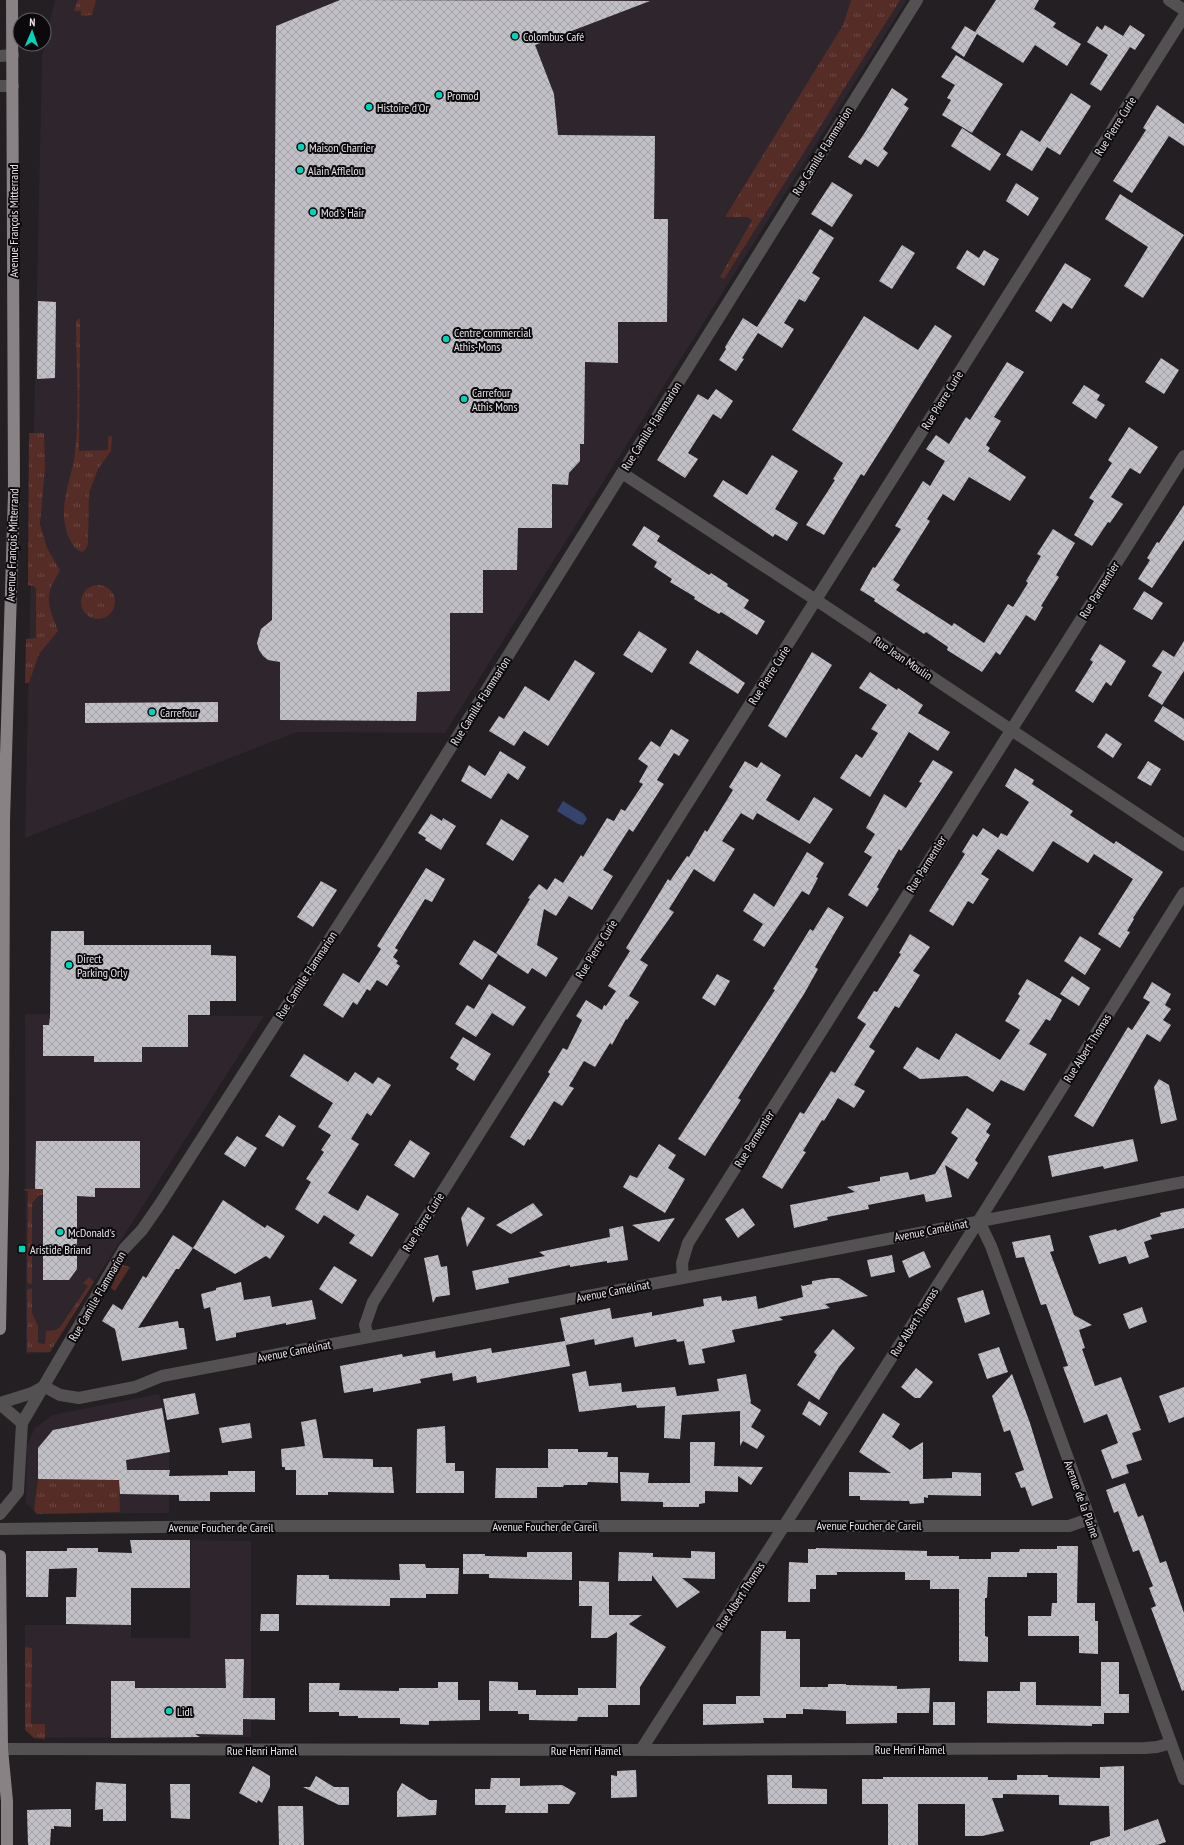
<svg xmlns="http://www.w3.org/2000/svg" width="1184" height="1845" viewBox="0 0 1184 1845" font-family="'PT Sans Narrow',sans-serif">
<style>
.built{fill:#2e252d}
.grass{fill:url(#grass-tufts)}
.water{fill:#35446d}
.building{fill:url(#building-cross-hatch)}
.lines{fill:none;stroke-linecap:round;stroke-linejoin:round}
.street{stroke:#545152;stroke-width:12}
.primary{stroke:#888284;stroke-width:12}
.poi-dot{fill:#00d5b7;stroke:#0b090b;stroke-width:1.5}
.labels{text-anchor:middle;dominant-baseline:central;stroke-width:4;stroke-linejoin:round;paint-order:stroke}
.poi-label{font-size:12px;fill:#e6e3e6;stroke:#0b090b;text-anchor:start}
.street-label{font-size:12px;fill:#e6e3e6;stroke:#0b090b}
</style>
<defs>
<pattern id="grass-tufts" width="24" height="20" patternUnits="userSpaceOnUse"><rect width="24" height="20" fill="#562c26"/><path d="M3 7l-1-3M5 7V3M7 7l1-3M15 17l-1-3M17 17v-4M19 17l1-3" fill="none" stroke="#6e4a46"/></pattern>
<pattern id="building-cross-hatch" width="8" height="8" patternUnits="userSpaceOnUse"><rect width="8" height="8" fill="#c2c0c7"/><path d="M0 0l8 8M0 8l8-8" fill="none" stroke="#a3a1a6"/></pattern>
</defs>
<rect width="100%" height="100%" fill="#231f23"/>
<path class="built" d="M55,0h852l-462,733 -148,-1 -272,106 17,-782z
M25,1014l239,2 -215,337 -23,1z
M159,1394l4,12 6,45v62l-132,1 -11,-11 1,-56 7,-18 18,-14z
M191,1540l60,1v196l-217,1 -9,-8v-105h106v13h59z"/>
<path class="grass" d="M78,0h18l-4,15 -11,1v-5h-7z
M851,0h49l-176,279 -4,-2 32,-57 -5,-3h-22l118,-192z
M80,318l-1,133 29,-1v-13l3,-1 1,2 -1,13 -13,18 -9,24 -1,51 -2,5 -4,3c-12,-4 -18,-25 -18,-37 -1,-21 9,-42 11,-63 5,-43 1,-88 1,-131z
M29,433h15l1,35 -5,56 7,24 13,22c-2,6 -7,11 -9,17 -6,17 2,29 7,44l-19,23 -10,29h-4l1,-44 10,-1v-49l-2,-3 -6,-1z
M81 602a17 17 0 1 1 34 0a17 17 0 1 1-34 0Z
M24,1189h20l8,5 -13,1 -7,8v81h-2l-3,-2 1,-91 -4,-1z
M122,1265l8,2 -15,24 -4,-3 4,-9 -1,-11z
M89,1277l5,5 -44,70h-23v-62l5,-2v25l6,13v17l7,1 1,-13 10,-1 4,-3 28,-41 -5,-3z
M38,1479l81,1 1,32 -83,2 -3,-4z
M25,1647l7,1 -1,76h14v15l-11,-1 -9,-8z"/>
<path class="water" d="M563,801l21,13 3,5 -4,6 -5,-1 -21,-13z"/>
<path class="building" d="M340,0l310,1 -115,44 19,49 4,41 97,1 -1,83h14l-1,103h-49v41l-33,-1 -1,82h-4v17l-11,12 -1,12 -16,-1v44h-34l-1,42h-34v43h-33v78l-33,1 -1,29 -136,-1v-58l-12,-2 -5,-4 -4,-6 -2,-7 4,-14 11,-9 4,-594z
M996,0h43l-5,9 22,14 -3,4 28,17 -14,22 -32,-21 -12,18 -46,-29 -13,23 -13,-9 14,-22 10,6z
M1105,25l18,11 7,-11 15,10 -10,15 -5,-3 -29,44 -11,-7 18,-29 -21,-13 10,-16 5,4z
M956,55l47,29 -31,49 -30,-18 9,-15 -4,-2 8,-13 -14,-8z
M892,88l16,11 -4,6 5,3 -26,41 5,4 -10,14 -13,-8 -4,6 -13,-8 16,-23z
M1071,93l20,13 -31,49 -13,-8 -15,24 -26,-16 15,-25 19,12z
M1157,105l27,19v22l-15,-10 -37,57 -19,-12 33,-51 -3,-2z
M962,128l39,26 -11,17 -39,-25z
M832,182l21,13 -21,32 -21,-13z
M1016,183l23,15 -11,18 -22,-15z
M1120,194l64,41 -41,63 -19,-12 24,-39 -43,-28z
M820,229l14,9 -22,35 8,5 -15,24 -6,-3 -15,24 10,6 -12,19 -24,-15 -16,25 2,1 -8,12 -17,-11 7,-11 -1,-2 18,-29 14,9z
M902,245l13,8 -23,36 -13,-8z
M967,250l12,8 5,-8 15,9 -15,27 -28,-18z
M1065,263l26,16 -19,30 -9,-6 -12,19 -16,-11z
M38,301l18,1 -1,76 -18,1z
M864,316l54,34 17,-25 17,11 -88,140 -3,-2 -37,61 -18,-10 29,-45 -2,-1 10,-16 -51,-33z
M1161,358l18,12 -15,24 -19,-12z
M1007,362l17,10 -30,45 7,4 -15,24 4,3 -2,3 38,26 -16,24 -41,-24 -15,24 -11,-7 -16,25 3,2 -37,59 7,5 -4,5 56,36 2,-3 30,20 24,-39 5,3 15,-24 -2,-2 15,-25 -4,-2 16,-25 22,14 -19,32 3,2 -18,29 2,1 -8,14 -9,-6 -26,40 -4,-3 -14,20 -35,-22 1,-3 -22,-15 -2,2 -50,-33 1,-2 -15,-9 13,-23 2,1 26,-39 -6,-3 28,-45 7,5 15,-25 -19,-12 10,-14 13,9 17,-27 4,3z
M1084,385l16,10 -3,5 8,5 -9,14 -24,-16z
M716,389l17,12 -12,18 -8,-5 -25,39 10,6 -13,19 -28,-18 41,-66 10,6z
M1129,427l29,20 -18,27 -10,-6 -19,29 12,7 -13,19 -2,-1 -16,24 -18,-11 20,-34 -5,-3 23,-35 -4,-3z
M772,455l26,16 -23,38 23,14 -11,18 -12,-7 -2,3 -60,-41 10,-16 24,15z
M1184,505v35l-32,48 -14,-9 12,-19 -3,-2 10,-16 2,1z
M644,526l16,10 -3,5 52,34 2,-2 17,11 -1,2 22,14 -5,8 21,13 -8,14 -36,-23 -2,2 -25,-15 1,-2 -25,-15 2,-3 -18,-12 3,-5 -25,-17z
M1144,591l19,12 -11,17 -19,-11z
M639,631l28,18 -15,24 -29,-18z
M1184,641v30l-22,34 -14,-9 14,-24 -10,-6 11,-16 11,7z
M1100,644l26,17 -15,25 -5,-4 -13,21 -18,-12 18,-29 -3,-2z
M697,650l48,33 -7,11 -49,-31z
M812,652l20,13 -46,73 -18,-12z
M575,660l20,13 -47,73 -24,-15 -10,15 -25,-15 10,-15 5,3 21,-33 24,15z
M870,672l27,18 1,-2 25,17 -5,8 32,19 -12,19 -29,-19 -39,65 -30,-19 16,-24 6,4 16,-25 -7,-4 16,-24 -28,-17z
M218,702v20l-133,1v-20z
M1163,706l21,13v22l-30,-20z
M671,729l18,11 -10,16 -5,-3 -17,27 7,4 -31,48 -4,-3 -26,41 10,6 -21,34 -23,-14 -13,20 -12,-7 -7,36 21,13 -12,19 -14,-9 -4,6 -32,-21 34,-54 -2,-1 11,-14 8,6 8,-12 8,5 18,-28 2,2 24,-39 7,3 7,-12 4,2 18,-27 -4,-2 9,-16 -10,-7 13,-18 9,6z
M1106,733l16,11 -9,14 -16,-11z
M500,751l26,16 -8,13 -10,-7 -17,26 -30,-18 8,-16 16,11z
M933,760l20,12 -52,79 -2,-2 -22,38 2,2 -12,18 -19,-12 24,-38 -8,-5 11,-18 -9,-6 18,-34 22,14 16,-25 -3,-1z
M745,761l12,7 4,-6 20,13 -15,25 33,21 15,-24 19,12 -23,35 -53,-31 -4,7 -12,-7 -19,28 13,8 -21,33 -20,-13 -25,40 5,3 -34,48 8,5 -19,31 10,6 -12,18 -1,-1 -14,26 -2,-2 -15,24 -11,-6 -15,25 5,2 -12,18 -8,-5 -24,39 -2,-1 -4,7 -14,-9 40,-63 -2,-2 15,-24 4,2 15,-30 -6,-4 10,-16 16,10 2,-5 2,1 10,-15 -8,-5 22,-35 -4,-3 42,-69 2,2 17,-25 2,1 16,-27 2,2 26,-42 -4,-3z
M1148,761l13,8 -10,17 -14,-8z
M1015,768l19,12 -2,4 41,27 -3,4 44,29 2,-3 47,31 -30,46 1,1 -7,12 3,1 -10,16 -22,-14 35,-55 -39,-25 -6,9 -35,-22 -20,31 -35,-23 -17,25 8,5 -16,25 -5,-3 -15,25 -24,-15 36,-57 -3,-2 11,-18 4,3 6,-9 15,10 3,-5 6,3 22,-34 -24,-16z
M431,814l11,7 1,-3 13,8 -15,24 -16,-10 1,-2 -8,-5z
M501,819l28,17 -16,25 -27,-17z
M807,852l17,11 -8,14 2,1 -9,17 -7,-4 -38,56 -11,-7 10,-16 -20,-13 11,-18 20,14z
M426,868l19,11 -13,23 -7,-3 -30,49 3,2 -5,7 5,4 -2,2 4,3 -13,20 -10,-6 -7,11 -3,-2 -10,16 -4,-3 -10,16 -20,-13 20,-32 16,10 22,-34 -4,-3z
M321,881l16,9 -24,37 -16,-10z
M828,907l16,10 -29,50 3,2 -14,25 -66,104 3,2 -36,56 -27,-17 97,-149 -2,-1 37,-60 3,2z
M51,931h33v14h127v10l25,1v45h-26v14h-22v32h-46v15h-48v-6h-51v-31h6l1,-8z
M910,934l20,13 -17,24 7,4 -21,33 -4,-2 -26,41 6,4 -21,34 11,6 -11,17 -16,-10 -14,23 -2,-1 -19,31 3,1 -24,37 -20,-12 38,-65 4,2 27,-43 4,2 31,-49 -9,-6 17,-27 3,1 24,-38 -2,-1z
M1080,936l21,13 -16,26 -21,-14z
M474,940l24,15 -16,25 -23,-16z
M717,974l13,7 -15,25 -13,-8z
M1072,976l18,12 -11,18 -19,-12z
M1027,979l35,21 -12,21 -4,-2 -17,25 18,10 -23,37 -23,-11 -8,12 -26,-16 -47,3 -17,-11 14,-21 22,13 17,-27 44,27 20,-30 -15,-9 15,-25 -2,-2z
M1152,982l19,12 -6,11 6,4 -8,11 8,5 -11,17 -13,-8 -54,93 -19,-11 54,-89 4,3 18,-28 -7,-4z
M489,984l37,23 -13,19 -21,-13 -16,24 -21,-13 12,-19 7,4z
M463,1037l28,17 -17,27 -18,-12 3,-5 -9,-6z
M304,1054l44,28 7,-10 18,12 5,-7 13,8 -20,31 -4,-3 -16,26 8,5 -31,49 30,18 9,-16 32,19 -27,43 -23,-14 6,-8 -31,-20 -6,9 -23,-15 16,-27 -5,-3 18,-27 -3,-2 10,-15 -13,-8 15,-24 -43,-27z
M1159,1079l10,6 8,35 -16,4 -7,-37z
M967,1108l24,16 -5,8 4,3 -15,25 3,3 -10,16 -23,-14 7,32 -26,5 -2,-8 -56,11 1,4 -42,8 1,3 -34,8 -4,-23 65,-13 -8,-5 33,-6v-4l28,-5 2,8 25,-6 23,-36 -7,-5z
M279,1115l17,11 -13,21 -18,-11z
M237,1136l20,12 -12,19 -21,-13z
M1133,1139l5,22 -34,8 -1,-3 -51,11 -4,-21z
M410,1140l20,13 -16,25 -20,-13z
M36,1141h104v47h-45v9l-18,-1v73l-8,11h-26v-91h-8z
M659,1144l17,11 -8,13 17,11 -20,34 -42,-26 7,-12 7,3z
M223,1200l42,28 2,-3 18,11 -15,23 -4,-3 -31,18 -42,-26z
M533,1203l10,12 -32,19 -15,-9z
M468,1207l17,11 -18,29 -6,-29z
M743,1208l12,17 -17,13 -13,-19z
M1184,1208v20l-34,7 2,4 -8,3 5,15 -20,7 -3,-8 -27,8 -10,-28 27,-7 1,2 44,-15 -1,-3z
M675,1218l-16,24 -27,-17z
M623,1226l5,34 -21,3v-2l-37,6v-2l-62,13 1,5 -33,7 -4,-19 73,-15 -6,-4 71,-15 -1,-8z
M173,1235l20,13 -14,21h-3l-38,59 40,-7 1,7h5l3,21 -65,12 -7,-32 -13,-8 11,-17 9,6 21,-34 3,2z
M1050,1235l4,16 -4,1 24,63 18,10 -13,5 6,18 -3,1 13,37 26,-9 20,53 -9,3 10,27 -16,5 3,8 -17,6 -11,-29 17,-7 -11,-29 -23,9 -21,-56 5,-1 -22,-62 -5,1 -17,-48 -8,1 -4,-16z
M924,1251l7,16 -22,11 -7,-17z
M438,1255l3,12 6,-1 3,29 -14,2 -3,6 -9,-45z
M892,1255l3,17 -24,5 -4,-17z
M334,1266l23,14 -15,24 -23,-15z
M830,1278h9l29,18 -43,8 5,4 -51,9 4,3 -51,10 3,12 -33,7 3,14 -16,2 -5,-24 -7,1 -1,-3 -41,8 -2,-10 -38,8 -1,-6 -28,6 -6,-27 50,-10 2,11 40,-7v4l52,-10 -1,-7 18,-3 1,5 5,-1v1l29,-5 2,13 45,-12 -2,-12 2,1 9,-2v-3z
M241,1282l3,18 26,-4 2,11 40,-7 4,19 -30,6v-2l-50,10v4l-20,4 -6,-34 -6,2 -3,-15 15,-4v-2z
M983,1290l7,24 -25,9 -8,-25z
M1142,1307l5,15 -18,7 -6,-15z
M833,1329l22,19 -16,19 -20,33 -22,-15 20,-30 -3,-3z
M565,1341l5,25 -93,17 -1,-7 -23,5 -1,-8 -32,6 1,4 -48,9v-4l-29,5 -4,-27 62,-12 1,3 32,-6 1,7 55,-10 1,5z
M999,1347l9,25 -21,7 -9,-25z
M916,1368l17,14 -13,16h-5l-14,-11z
M586,1371l3,15 32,-3 1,9 53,-5 2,9 42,-5 -2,-12 29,-5 5,28 -1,1 11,7 -10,17 14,9 -8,13 -14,-8 -3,5v-35l-58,4 -2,24 -16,-1 1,-32 -28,2 -1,-3 -57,7 -7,-38z
M1012,1374l18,49 23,75 -21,8 -7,-19 -4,1 -6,-15 9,-3 -14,-40 -6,2 -12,-36z
M1184,1387v30l-15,6 -10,-27z
M195,1393l4,21 -32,6 -4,-21z
M809,1401l19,12 -8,13 -18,-12z
M162,1408l8,44 -44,8 1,10h43l-1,6 59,-1v-4h27v21h-45v9h-31v-6l-59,-1 -1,-14 -81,-1v-31l15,-18z
M883,1413l17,11 -8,13 18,13 13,-8v37l29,-1v-6l29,1v23l-53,-1v3l-4,-1v6l-14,1 -1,-3 -49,-1v-4h-11v-24l42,1 -32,-21z
M316,1419l7,39 50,1v8h19l2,26 -66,-1v3h-32v-25h-11v-3h-3l-1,-18 24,-3 -4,-24z
M250,1423l2,15 -30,5 -3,-15z
M445,1426l1,37h9v8h9v22h-48l1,-64z
M690,1442h25l-1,24 49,1 -12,18 -13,-9v16l-33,-1v12l-6,1v3h-36v-5l-42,-1 -1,-29 29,1 -1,10h42z
M548,1449h30v3h30l-1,5h11v26l-30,-1 -1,3h-23l-1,2h-26v11h-42l1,-30h52z
M1125,1483l13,34 5,-2 17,48 6,-2 18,52v77l-2,1 -31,-83 5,-2 -7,-18 4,-2 -14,-36 -6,2 -15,-41 -4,2 -8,-23z
M130,1540h60v48h-59v37l-65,-1v-27h10l1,-29 -28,1 -1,28h-22v-46h41v-3h31v4l34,1z
M1057,1546h21l-1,57h18v18h3v33l-19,-1v-17h-51v-20h23l1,-13h5v-30h-30v4h-39l-1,21h-2v38l3,1v25l-29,-1v-72h-29v-9h-25v-8h-68v3h-21v14h-6v13h-22l1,-40 19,1v-14h8v-1l111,3v5h32v3h32v-7h28l1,-3h37z
M691,1551l24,1v27l-33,-1 18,14 -23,16 -25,-33v6h-34l1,-29 34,1v4l38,1z
M527,1552h45v28l-83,-2v-4h-26v-20h22v2l42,1z
M399,1564h26l1,4h33l-1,26h-32v4h-36v8l-94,-1 1,-30h32v4l71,1z
M579,1581l30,1v33h33l-13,9 37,23 -26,40v18h-32v12h-30l-1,4 -48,-1v-6h-11v-3h-29v-30l29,1v8h18v5h42v-7h38l1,-56 -10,6h-16l1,-32h-13z
M261,1614h18v17h-19z
M761,1631h25v8h14v48h28v-3h18v1l51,1v3l33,-1 -1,25h-32v10l-51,1v-13l-43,-2v5h-17v4h-23l1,5 -61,2v-21h33v-8h24z
M225,1659h19l-1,39h32v22l-32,-1v16l-48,-1 5,3 -89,1v-57h24v7h91z
M1101,1662h18v32h10v19h-25v11h-12v2l-105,-3v-32h33v-9h16v23l65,1z
M438,1682h20v18h22v20l-51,1v4l-29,-1v-6h-42v-2h-19v-4h-30v-29h31l-1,7 60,1v-3h39z
M933,1702h22v23h-22z
M253,1766l17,10v11l-8,16 -4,-3 -1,3 -18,-10z
M1124,1766v65l34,-12 8,23 -9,3h-67v-3l20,-6 -1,-30 -50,-1v-10l-56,-1v4h-11l12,33 -22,5h-17v-32h-47v41h-30v-41h-26v-25h21v-2h105v3h29v-5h31v2l52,1v-11z
M636,1770l1,27 -26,1v-23l6,1v-5z
M767,1775h25v13l35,1v15h-59z
M316,1776l18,11h15v18h-10l-36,-18h7z
M491,1778h29v8l42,-1 14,8 -7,11h-21v9h-43l1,-8h-31v-16h15z
M96,1782l30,2v37h-23v-12l-8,1z
M402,1783l27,17h8l-1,15 -39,2v-25z
M170,1784h20v35l-19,-1z
M278,1806h25l1,39h-25z
M61,1809h10v18l-17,-1v3h-3l-1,16h-22l-1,-35z"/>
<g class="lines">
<path class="street" d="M1169,0l15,10
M0,56l13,-1
M0,86h13
M622,473l194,127 368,245
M979,1221l12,25 193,533
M683,1278l-1,-15 6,-20 496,-787
M368,1337l-3,-12 8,-23 811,-1286
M45,1387l15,8 19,3 56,-11 27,-11 617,-116 405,-78
M0,1403l32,-10 11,-6
M0,1404l22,19
M0,1514l18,-22 4,-69 102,-174 18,-19 18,-26 228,-356 529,-848
M0,1529l241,-3h828l20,-7
M2,1749l669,1 474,-2 12,-1 14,-4
M641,1750l342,-536 201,-321"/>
<path class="primary" d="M0,1329l3,-158 1,-351 10,-326 -2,-494
M0,1556l2,193 5,52v44"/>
</g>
<g class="poi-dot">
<circle cx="515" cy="36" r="4"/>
<circle cx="439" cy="95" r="4"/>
<circle cx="369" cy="107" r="4"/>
<circle cx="301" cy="147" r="4"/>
<circle cx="300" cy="170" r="4"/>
<circle cx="313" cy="212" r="4"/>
<circle cx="446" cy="339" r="4"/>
<circle cx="464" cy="399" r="4"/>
<circle cx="152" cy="712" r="4"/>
<circle cx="69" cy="965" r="4"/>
<circle cx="60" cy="1232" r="4"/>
<rect x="18" y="1245" width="8" height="8" rx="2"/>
<circle cx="169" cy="1711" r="4"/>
</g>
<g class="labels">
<g class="poi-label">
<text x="523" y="36">Colombus Café</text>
<text x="447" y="95">Promod</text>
<text x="377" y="107">Histoire d'Or</text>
<text x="309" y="147">Maison Charrier</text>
<text x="308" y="170">Alain Afflelou</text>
<text x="321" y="212">Mod's Hair</text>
<text x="454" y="332">Centre commercial<tspan x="454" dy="14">Athis-Mons</tspan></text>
<text x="472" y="392">Carrefour<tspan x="472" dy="14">Athis Mons</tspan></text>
<text x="160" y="712">Carrefour</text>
<text x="77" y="958">Direct<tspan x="77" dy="14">Parking Orly</tspan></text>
<text x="68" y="1232">McDonald's</text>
<text x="30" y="1249">Aristide Briand</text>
<text x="177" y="1711">Lidl</text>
</g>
<g class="street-label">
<text transform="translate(1115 126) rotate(-58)">Rue Pierre Curie</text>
<text transform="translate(822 151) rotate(-58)">Rue Camille Flammarion</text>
<text transform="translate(13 221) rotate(-90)">Avenue François Mitterrand</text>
<text transform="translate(942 400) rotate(-58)">Rue Pierre Curie</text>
<text transform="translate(651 426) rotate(-58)">Rue Camille Flammarion</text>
<text transform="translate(12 545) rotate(-88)">Avenue François Mitterrand</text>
<text transform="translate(1099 590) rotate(-58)">Rue Parmentier</text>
<text transform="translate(903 658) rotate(34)">Rue Jean Moulin</text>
<text transform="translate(769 675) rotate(-58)">Rue Pierre Curie</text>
<text transform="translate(480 701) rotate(-58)">Rue Camille Flammarion</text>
<text transform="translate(926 864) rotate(-58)">Rue Parmentier</text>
<text transform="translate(596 949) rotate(-58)">Rue Pierre Curie</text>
<text transform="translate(306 975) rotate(-57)">Rue Camille Flammarion</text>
<text transform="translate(1087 1048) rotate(-58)">Rue Albert Thomas</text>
<text transform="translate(754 1139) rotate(-58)">Rue Parmentier</text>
<text transform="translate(423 1222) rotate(-58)">Rue Pierre Curie</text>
<text transform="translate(931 1230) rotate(-11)">Avenue Camélinat</text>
<text transform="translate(613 1291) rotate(-11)">Avenue Camélinat</text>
<text transform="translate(97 1296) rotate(-60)">Rue Camille Flammarion</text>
<text transform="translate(914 1322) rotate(-58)">Rue Albert Thomas</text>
<text transform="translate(294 1351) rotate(-11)">Avenue Camélinat</text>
<text transform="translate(1082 1499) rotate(70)">Avenue de la Plaine</text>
<text x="869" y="1525">Avenue Foucher de Careil</text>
<text x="545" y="1526">Avenue Foucher de Careil</text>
<text x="221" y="1527">Avenue Foucher de Careil</text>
<text transform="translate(740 1596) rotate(-57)">Rue Albert Thomas</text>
<text x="910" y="1749">Rue Henri Hamel</text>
<text x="262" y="1750">Rue Henri Hamel</text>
<text x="586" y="1750">Rue Henri Hamel</text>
</g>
</g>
<g transform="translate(32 32) rotate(2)"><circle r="19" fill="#0b090b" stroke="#636063"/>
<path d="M0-3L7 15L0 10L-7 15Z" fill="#00d5b7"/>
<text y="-6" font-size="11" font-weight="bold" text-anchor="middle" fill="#e6e3e6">N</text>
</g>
</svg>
